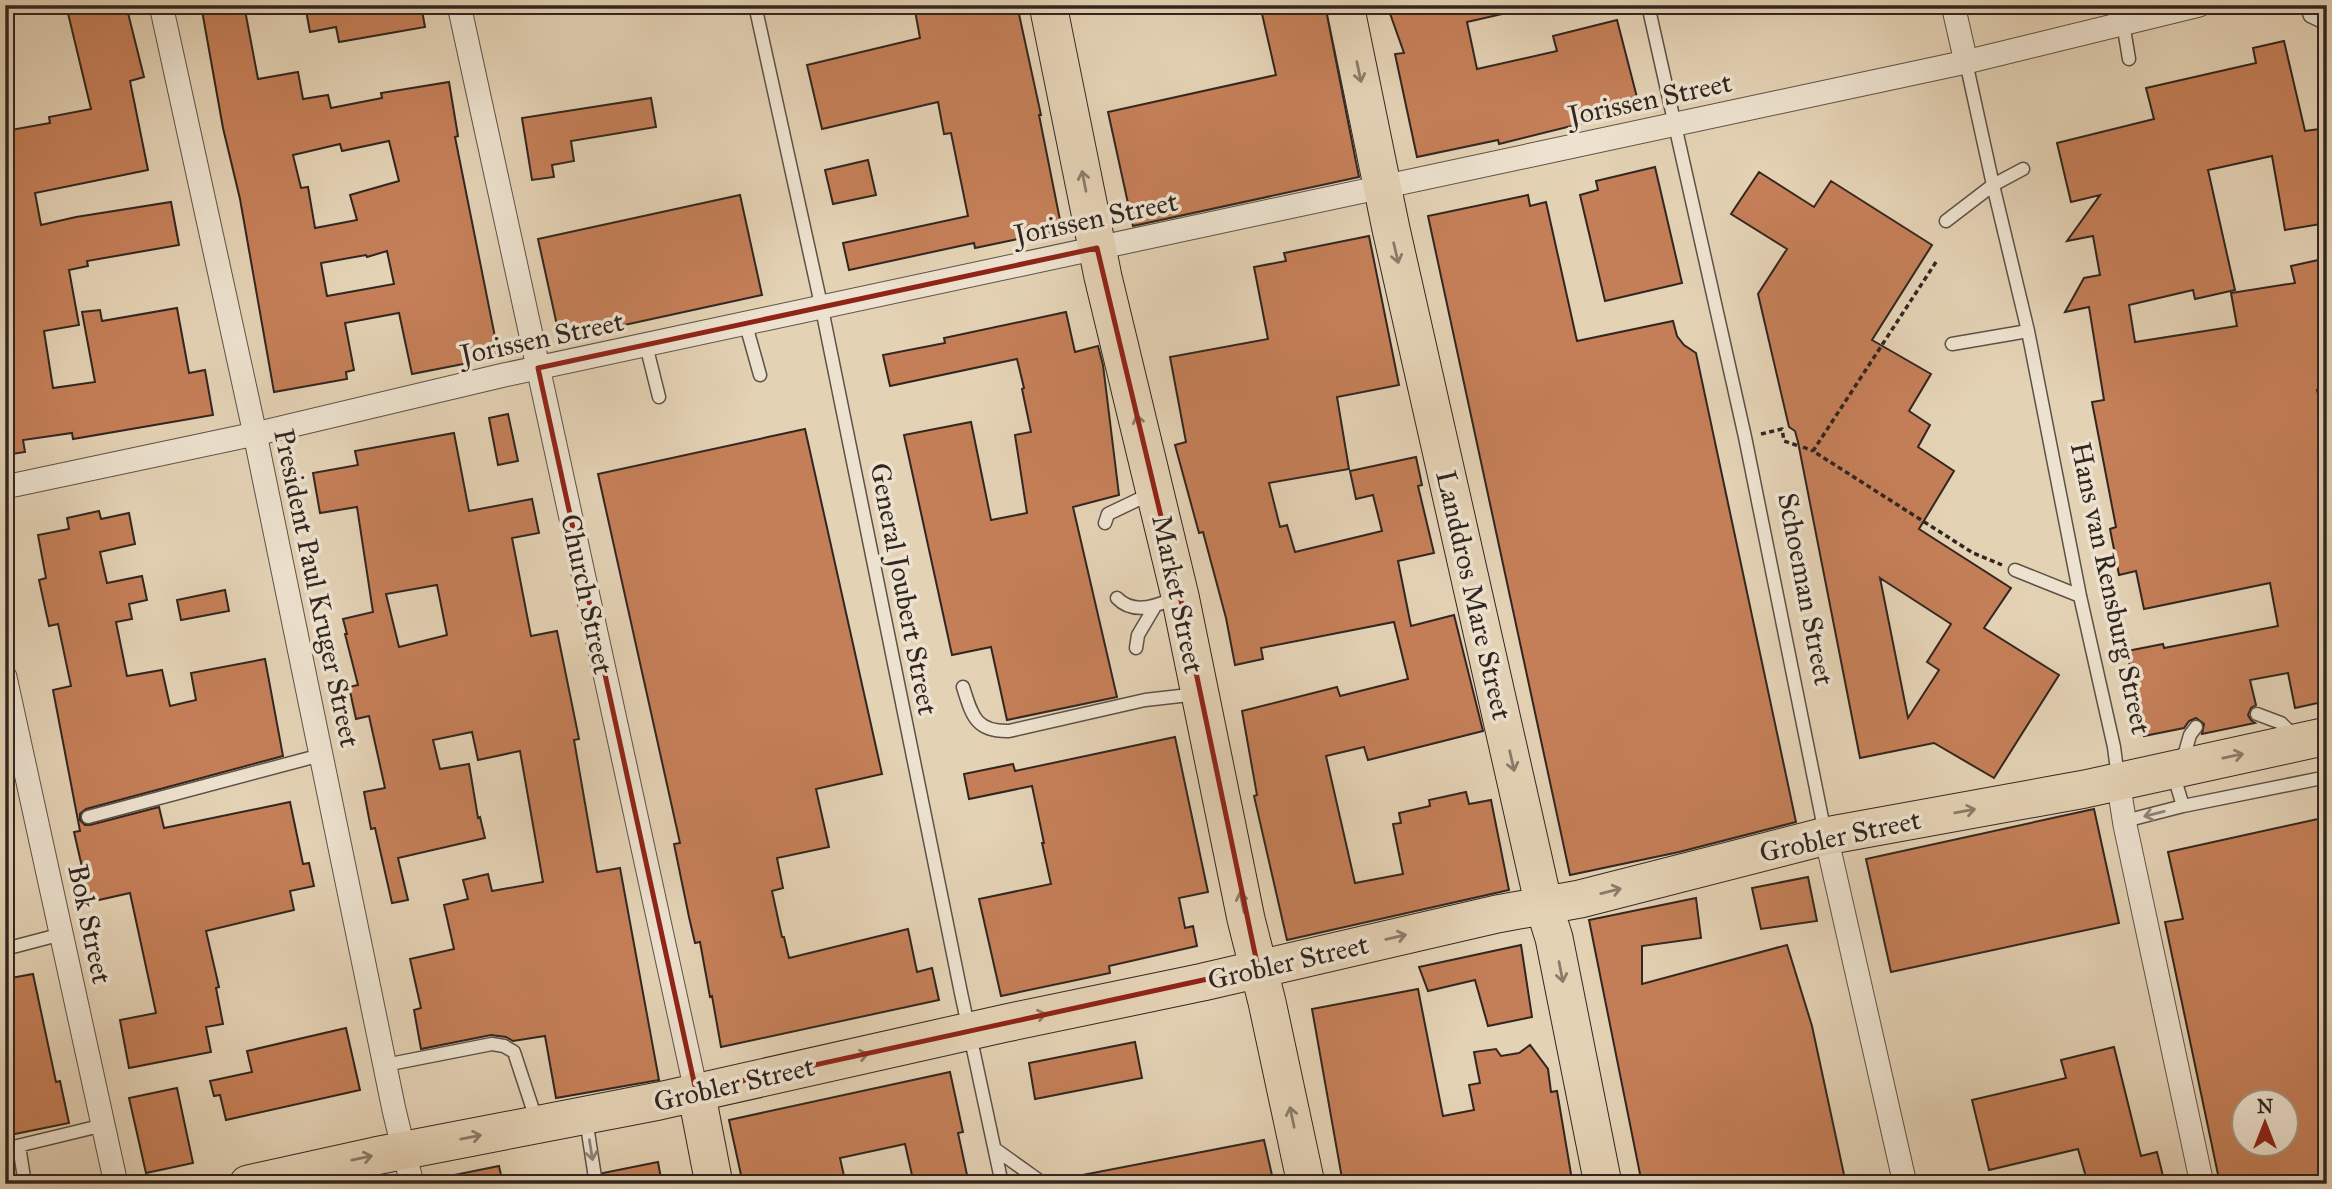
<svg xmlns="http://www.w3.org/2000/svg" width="2332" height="1189" viewBox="0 0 2332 1189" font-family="'IM FELL Great Primer',serif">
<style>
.building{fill:#c57f58;stroke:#312620;stroke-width:2;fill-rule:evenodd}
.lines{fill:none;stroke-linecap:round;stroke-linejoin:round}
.lane-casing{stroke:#5e5145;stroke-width:15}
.street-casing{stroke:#5e5145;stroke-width:25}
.primary-casing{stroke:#312620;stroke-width:39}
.path{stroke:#312620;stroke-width:3.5;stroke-dasharray:5 3.5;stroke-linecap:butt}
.lane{stroke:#ede2cf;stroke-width:12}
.street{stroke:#ede2cf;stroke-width:23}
.primary{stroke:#e4d2b5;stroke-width:37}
.oneway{stroke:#8a7c6a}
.oneway2{stroke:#8f8478}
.marked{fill:none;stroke:#8f2418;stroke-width:5;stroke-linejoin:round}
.labels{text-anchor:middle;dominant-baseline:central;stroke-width:7;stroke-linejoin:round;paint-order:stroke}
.street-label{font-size:28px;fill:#312620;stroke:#ede2cf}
</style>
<rect width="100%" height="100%" fill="#e4d2b5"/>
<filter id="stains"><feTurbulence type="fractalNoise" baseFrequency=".00286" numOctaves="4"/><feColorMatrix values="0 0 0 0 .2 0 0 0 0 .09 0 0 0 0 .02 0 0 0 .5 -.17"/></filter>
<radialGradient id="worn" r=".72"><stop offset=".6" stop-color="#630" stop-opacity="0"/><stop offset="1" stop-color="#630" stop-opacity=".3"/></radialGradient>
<path class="building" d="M66,5h60l18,72 -14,4 18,89 -113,23 6,32 35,-8 95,-15 8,43 -92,16 1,5 -19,4 10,55 -35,6 9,57 42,-6 -13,-70 18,-2 2,11 75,-13 12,65 16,-3 8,45 -140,24 -1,-6 -49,7 2,12 -20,3v-324l45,-8 -1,-6 42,-8z
M201,5h43l14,74 40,-7 5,27 25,-4 3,13 51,-10 -1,-5 68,-11 9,54 -3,1 44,220 -87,17 -13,-61 -54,10 9,47 -8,2 1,7 -73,13 -34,-193 -17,-71zM389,141l10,40 -49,14 7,25 -42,8 -7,-41 -7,1 -8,-33 47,-11 2,7zM387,251l7,33 -67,12 -6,-33 45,-8 1,2z
M305,5h116l4,22 -86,15 -3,-15 -26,5z
M914,5h103l24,110h-2l23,115 -87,18 -1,-5 -125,27 -6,-27 125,-27 -17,-83 -7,1 -6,-32 -116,27 -15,-64 113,-27z
M1260,5h65l34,172 -226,49 -25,-114 168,-37z
M1387,5h123l1,7 -44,10 10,47 80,-18 -4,-15 64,-16 23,89 -141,35 -1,-4 -81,17 -22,-103 9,-1z
M2284,41l21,90 22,-3v95l-42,7 -13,-74 -64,14 27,120 -40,9 -2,-9 -64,15 6,37 102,-16 -6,-33 64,-10 -4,-17 36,-8v130l-10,2 10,37v274l-32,7 -7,-35 -38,7 6,25 -5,3 -3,7 3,5 4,3 -53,11 2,-10 -8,-6 -7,3 -5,7 -40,8 -17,-85 36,-7 1,4 114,-22 -8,-43 -126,26 -8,-38 -17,4 -9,-46 6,-2 -24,-125 12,-2 -15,-93 -24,5 19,-34 16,-3 -7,-39 -26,5 33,-46 -29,7 -14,-59 97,-24 -8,-31 110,-25 -3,-15z
M651,98l5,29 -85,14 3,20 -22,4 2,12 -22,3 -10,-62z
M868,160l8,35 -43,9 -8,-34z
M1655,167l27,116 -77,18 -25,-106 18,-5 -2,-9z
M1759,172l55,35 17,-26 101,64 -60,95 59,34 -22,37 21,14 -12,22 36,24 -35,58 92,59 -27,40 75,47 -65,103 -60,-35 -74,15 -62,-316 -3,-11 -6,-4 -31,-133 29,-45 -56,-35zM1880,578l71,46 -24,38 12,8 -31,48z
M740,195l22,100 -202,44 -22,-100z
M1528,195l2,11 16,-4 31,139 96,-20 4,15 7,9 12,8 100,469 -117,30 -109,23 -142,-659z
M1369,236l30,149 -62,12 12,72 -80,14 11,44 7,-2 8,27 87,-21 -9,-36 -17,4 -6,-28 66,-14 6,28 -4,1 16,67 -36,8 13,65 43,-11 29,116 -115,29 -4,-13 -38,9 29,127 48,-9 -10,-50 8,-1 -2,-10 31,-7 -1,-6 37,-8 3,12 22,-4 18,90 -222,50 -33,-144 3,-1 -15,-84 95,-24 3,9 68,-17 -14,-57 -133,26 2,11 -28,6 -9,-47 -23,-86 -4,1 -24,-88 11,-3 -16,-85 98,-18 -14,-72 32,-6 -2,-8z
M1066,312l9,40 23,-6 5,19 16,130 -46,12 44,190 -110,23 -16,-73 -39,8 -48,-220 67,-13 20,98 36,-7 -12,-78 16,-3 -9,-43 2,-1 -7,-29 -127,27 -7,-31 62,-12 -1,-5z
M508,414l10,47 -20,4 -9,-47z
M805,429l77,345 -66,15 13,58 -52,11 6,30 -11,3 10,46h2l5,21 119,-29 9,43 15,-4 7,32 -218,47 -9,-51 -2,1 -10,-55 -5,1 -6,-26 -15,-73 6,-1 -82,-369z
M454,433l15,78 63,-12 7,34 -27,5 19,98 26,-5 22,108 -5,1 23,132 23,-4 39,212 -103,18 -11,-62 -32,5 -7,-4 -15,-2 -70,14 -7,-39 7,-2 -11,-49 44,-10 -10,-44 24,-6 -5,-19 25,-6 4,17 51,-9 -23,-131 -42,9 -6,-28 -39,8 7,29 29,-5 9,54 2,-1 5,21 -87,20 10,42 -16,3 -17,-75 -4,1 -7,-37 21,-4 -16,-72 -13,3 -7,-32 9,-2 -13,-51h2l-4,-15 30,-7 -16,-105 -37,6 -7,-40 45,-8 -3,-14zM437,585l10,50 -48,12 -13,-53z
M99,511l2,8 28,-6 6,31 -35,8 7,31 35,-7 5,24 -18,4 3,15 -16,3 11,54 35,-6 8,36 26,-6 -5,-27 74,-14 18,97 -197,53 -6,5v6l5,5h5l69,-18 5,21 126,-26 13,62 6,-1 5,23 -24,5 4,19 -88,21 13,56 -3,1 7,36 -17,3 5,25 -82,16 -9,-48 36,-7 -26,-120 -40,9 -16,-70 6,-1 -27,-141 18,-4 -13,-62 -9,2 -10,-46 7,-2 -8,-43 31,-6 -2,-11z
M225,590l4,21 -48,9 -4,-20z
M1175,737l33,155 -29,6 6,30 8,-2 4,20 -88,20 1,7 -109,23 -22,-97 72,-15 -9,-41h2l-12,-57 -63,13 -5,-25 49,-10 2,7z
M2094,809l25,114 -228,49 -25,-113z
M2327,817v367h-107l-55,-262 18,-3 -15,-67zM2244,1102h42v42h-42z
M1808,877l9,44 -56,8 -9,-41z
M1696,898l5,40 -59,8v38l145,-39 25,81 34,158h-204l-53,-264z
M1521,945l11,72 -44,9 -13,-46 -47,11 -9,-24z
M33,974l23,108 4,-1 9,42 -64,13v-157z
M1418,989l25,127 31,-6 -5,-25 11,-2 -6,-31 22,-3 5,7 18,-3 11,-8 18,24 3,23 6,-1 14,83 -3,3 1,7h-226l-31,-175z
M346,1028l14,62 -134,30 -6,-25 -6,1 -4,-15 42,-9 -5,-21z
M1135,1042l7,36 -107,21 -6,-36z
M2114,1047l27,109 16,-4 8,32h-77l-10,-35 -89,21 -17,-70 94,-22 -5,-18z
M950,1072l13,60 -5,1 11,51h-55l-9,-40 -65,14 4,18 -14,3 1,5h-88l-14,-64z
M177,1088l16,75 -47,10 -17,-75z
M1264,1140l10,44h-196l-1,-8z
M658,1162l4,22h-57l-2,-11z
M499,1166l4,18h-54v-8z"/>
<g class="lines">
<g class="lane-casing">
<path id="lane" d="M755,5l67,304 139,684 41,191
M1648,5l97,432 80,396
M2306,5l4,11 17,8
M2123,23l6,36
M1966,62l27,123 35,146 52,265 34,151 4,31
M1946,221l47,-36 30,-16
M746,325l14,50
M1952,344l76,-13
M646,345l13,52
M1105,523l3,-9 44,-21
M2015,570l65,26
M1117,598c17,18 43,7 61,-2
M1136,648l2,-13 16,-27
M963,687c9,28 12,45 46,44l136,-31 53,-6
M2257,714l24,9 14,14
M2182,763l8,-28 6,-8
M2173,773l10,33 144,-29
M88,817l233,-62
M2125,821l58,-15
M5,949l57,-15
M385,1065l107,-21 12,2 10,6 23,70
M586,1119l10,65
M19,1146l6,38
M5,1149l99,-24
M995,1149l49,35"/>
</g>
<g class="street-casing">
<path id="street" d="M161,5l94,429 139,676 18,74
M459,5l237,1086
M1953,5l13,57
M5,487l250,-53 249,-59 1462,-313 233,-57
M5,677l111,507
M2118,781l7,44 77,359
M1826,836l79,348"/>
</g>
<g class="primary-casing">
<path id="primary" d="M1048,5l55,272 77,319 66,323 21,83 39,182
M1345,5l46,224 153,677 10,32 49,246
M696,1091l18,93
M248,1184l127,-28 284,-55 347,-78 197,-41 294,-68 83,-15 246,-63 259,-47 242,-53"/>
</g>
<path class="path" d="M1936,262l-123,189 160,102 29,12
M1761,434l21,-5 2,12 15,5
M1803,447l10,4"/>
<use href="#lane" class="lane"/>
<use href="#street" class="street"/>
<use href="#primary" class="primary"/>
</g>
<defs><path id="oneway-shaft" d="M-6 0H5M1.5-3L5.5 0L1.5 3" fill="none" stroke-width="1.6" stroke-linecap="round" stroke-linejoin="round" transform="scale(1.75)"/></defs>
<g class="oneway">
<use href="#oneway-shaft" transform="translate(1359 72) rotate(78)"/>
<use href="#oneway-shaft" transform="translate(1084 181) rotate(-101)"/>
<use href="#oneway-shaft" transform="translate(1396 253) rotate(77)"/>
<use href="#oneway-shaft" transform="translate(1139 425) rotate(-104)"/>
<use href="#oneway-shaft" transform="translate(2233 756) rotate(-12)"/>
<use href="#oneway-shaft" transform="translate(1512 761) rotate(77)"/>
<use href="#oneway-shaft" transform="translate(1965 811) rotate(-10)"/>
<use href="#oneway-shaft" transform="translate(1611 891) rotate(-14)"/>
<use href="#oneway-shaft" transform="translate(1242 902) rotate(-101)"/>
<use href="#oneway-shaft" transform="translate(1396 937) rotate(-13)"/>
<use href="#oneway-shaft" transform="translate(1561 972) rotate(79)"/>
<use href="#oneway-shaft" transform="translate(1036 1016) rotate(-12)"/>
<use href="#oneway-shaft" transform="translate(858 1056) rotate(-12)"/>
<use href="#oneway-shaft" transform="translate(1292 1117) rotate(-102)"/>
<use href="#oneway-shaft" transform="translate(471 1137) rotate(-11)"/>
<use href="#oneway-shaft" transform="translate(362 1158) rotate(-12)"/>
</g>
<g class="oneway2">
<use href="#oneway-shaft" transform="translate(2154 814) rotate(166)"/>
<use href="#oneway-shaft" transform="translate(591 1150) rotate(81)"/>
</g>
<path class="marked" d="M1097,248l83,348 78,372 -562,123 -158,-723z"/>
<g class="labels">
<g class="street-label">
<text transform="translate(1650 99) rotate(-12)">Jorissen Street</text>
<text transform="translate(1096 218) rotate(-12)">Jorissen Street</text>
<text transform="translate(542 338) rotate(-12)">Jorissen Street</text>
<text transform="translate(317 588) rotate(78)">President Paul Kruger Street</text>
<text transform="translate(2111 588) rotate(78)">Hans van Rensburg Street</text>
<text transform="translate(904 589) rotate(79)">General Joubert Street</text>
<text transform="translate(1806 589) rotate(79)">Schoeman Street</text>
<text transform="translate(587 594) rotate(78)">Church Street</text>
<text transform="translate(1178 594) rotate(78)">Market Street</text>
<text transform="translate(1474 595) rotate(77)">Landdros Mare Street</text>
<text transform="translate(1840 836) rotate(-12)">Grobler Street</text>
<text transform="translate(90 924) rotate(78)">Bok Street</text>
<text transform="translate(1288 962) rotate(-13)">Grobler Street</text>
<text transform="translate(734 1084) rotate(-13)">Grobler Street</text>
</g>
</g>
<rect width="2332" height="1189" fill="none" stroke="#e4d2b5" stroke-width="28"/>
<rect x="7" y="7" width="2318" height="1175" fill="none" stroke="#312620" stroke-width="3.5"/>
<rect x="14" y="14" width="2304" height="1161" fill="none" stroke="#312620" stroke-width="2"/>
<g transform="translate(2265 1123)"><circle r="33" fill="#ede2cf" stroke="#a29789" stroke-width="2"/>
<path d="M0-5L12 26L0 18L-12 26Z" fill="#8f2418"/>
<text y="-10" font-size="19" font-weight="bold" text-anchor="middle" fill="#312620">N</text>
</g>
<rect width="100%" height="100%" filter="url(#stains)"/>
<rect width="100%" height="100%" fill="url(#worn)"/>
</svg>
